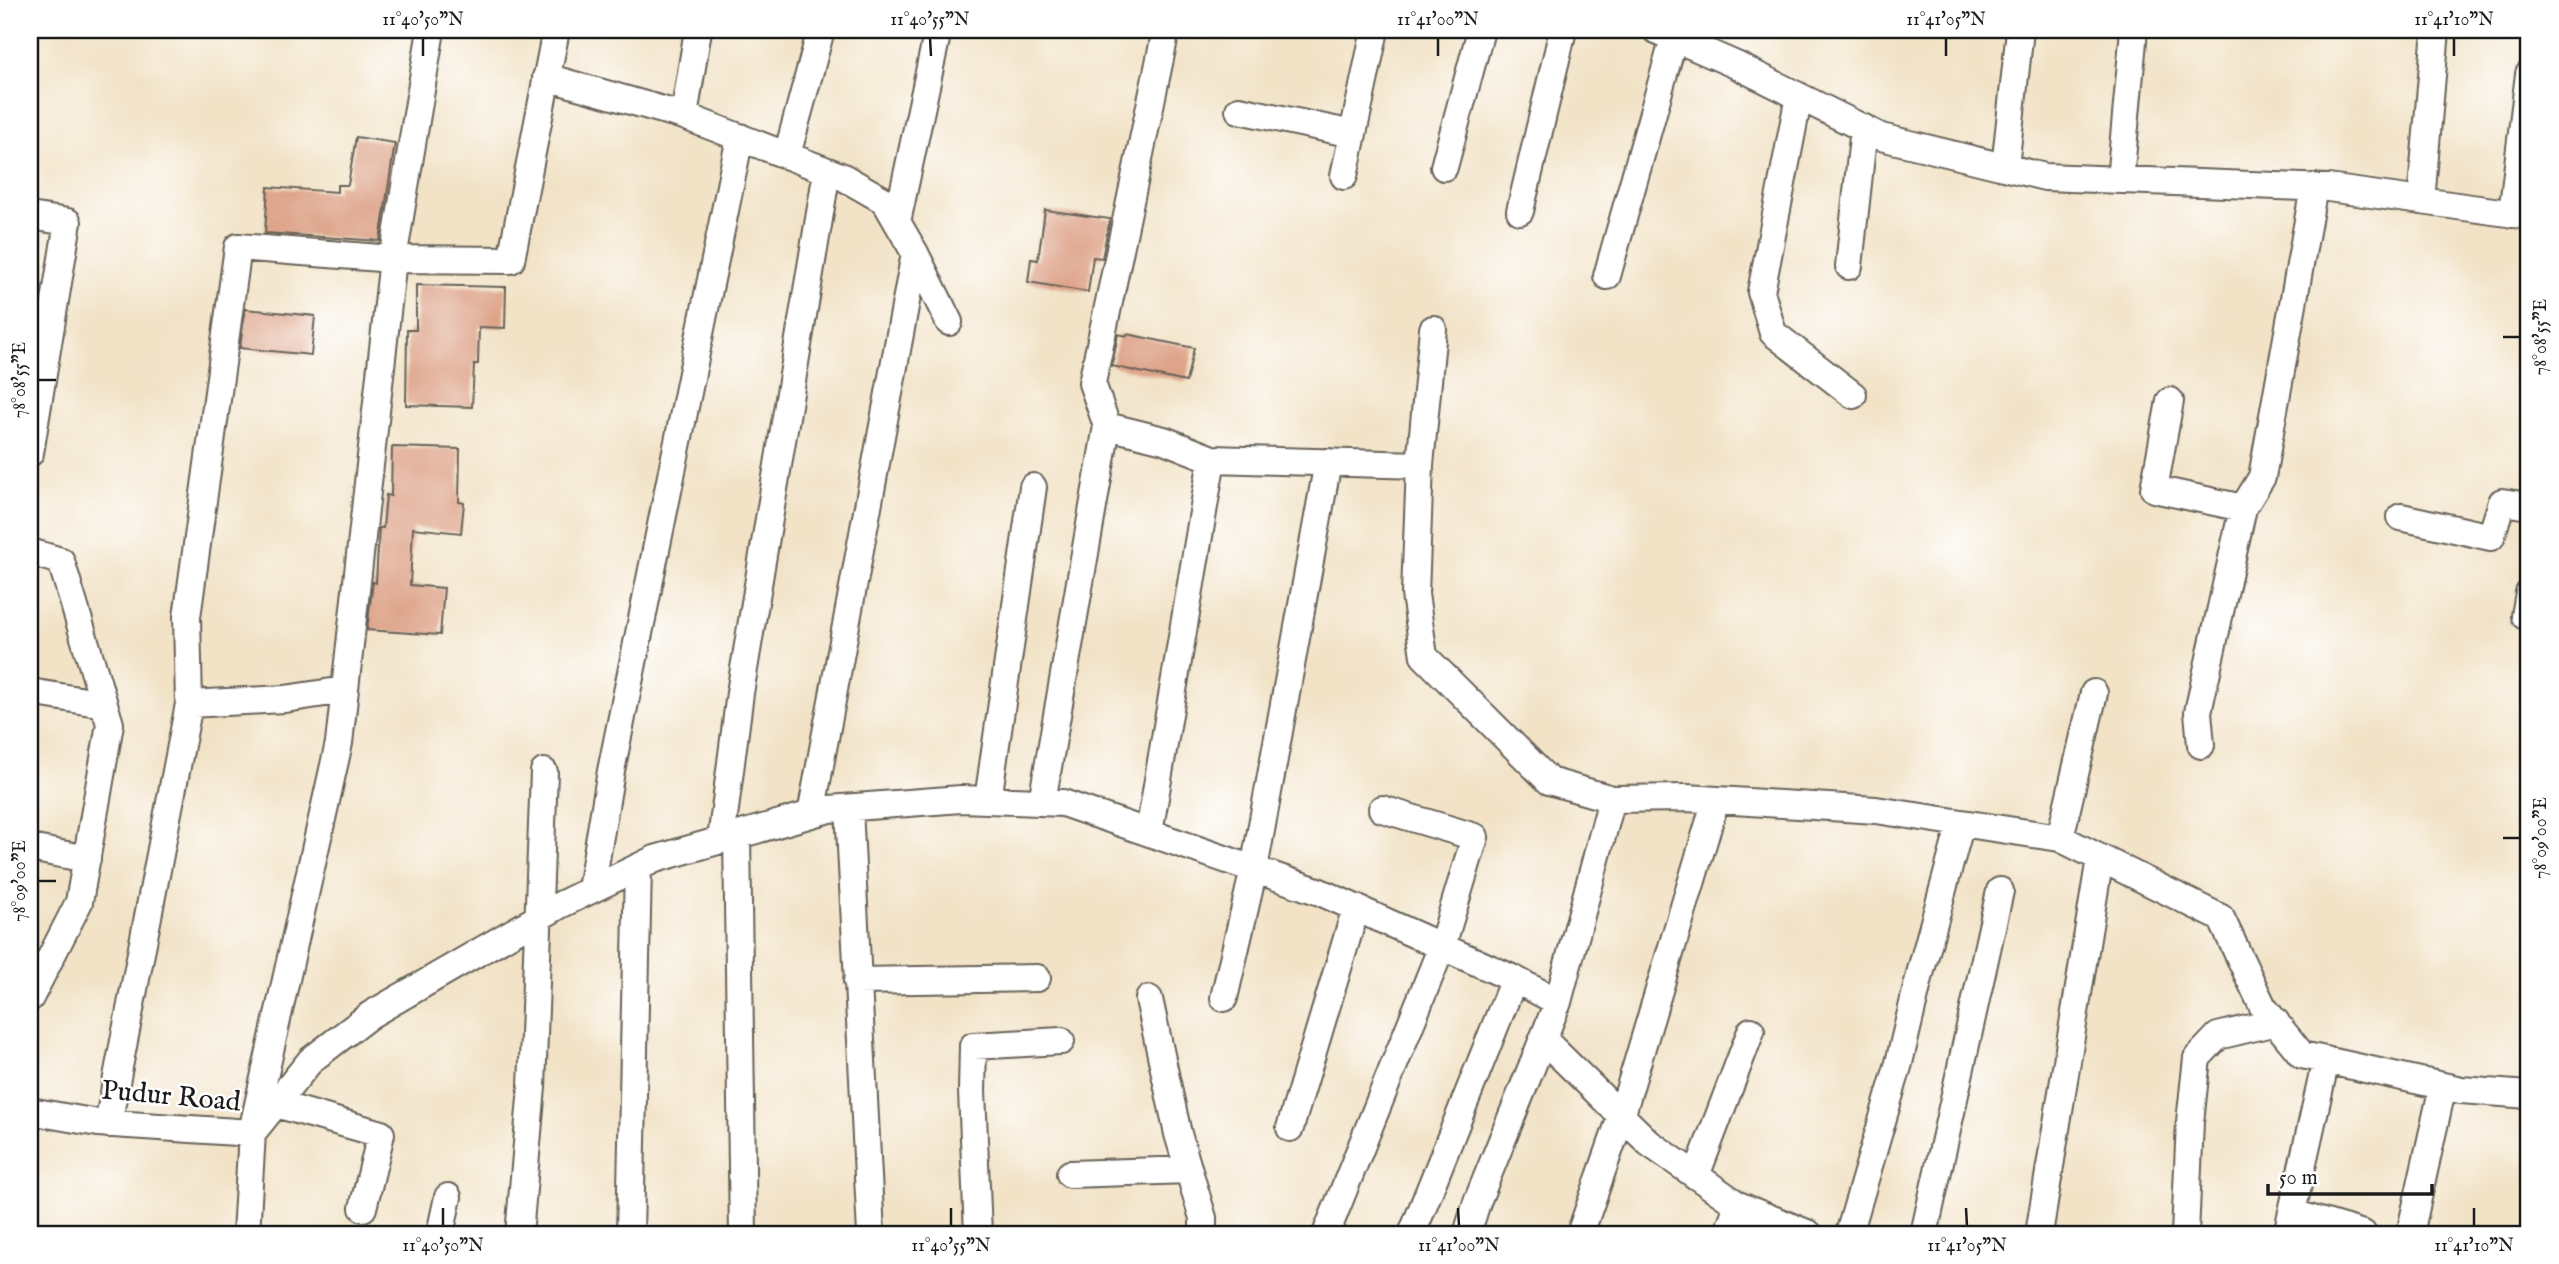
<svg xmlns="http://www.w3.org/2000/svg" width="2559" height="1264" viewBox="0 0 2559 1264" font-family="'IM FELL English',serif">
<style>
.building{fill:#dea48a}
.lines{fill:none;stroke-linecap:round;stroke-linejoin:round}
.minor-casing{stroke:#676258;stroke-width:30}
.minor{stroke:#fff;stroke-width:26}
.ticks{fill:none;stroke:#1c1c1c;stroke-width:2.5}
.labels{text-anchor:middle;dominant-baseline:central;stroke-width:5;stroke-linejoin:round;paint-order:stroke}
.street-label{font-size:28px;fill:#1c1c1c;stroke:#fff}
.neatline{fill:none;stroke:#1c1c1c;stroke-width:2.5}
.ticks-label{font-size:18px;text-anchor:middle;fill:#1c1c1c}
</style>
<rect width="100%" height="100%" fill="#fff"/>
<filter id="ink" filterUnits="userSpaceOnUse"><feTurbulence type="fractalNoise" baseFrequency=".0143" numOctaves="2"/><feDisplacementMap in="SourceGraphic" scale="14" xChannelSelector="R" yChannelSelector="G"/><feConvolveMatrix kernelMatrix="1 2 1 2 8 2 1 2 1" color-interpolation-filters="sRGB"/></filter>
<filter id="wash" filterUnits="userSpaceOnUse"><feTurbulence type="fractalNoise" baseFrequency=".00686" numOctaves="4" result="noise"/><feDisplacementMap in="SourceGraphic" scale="28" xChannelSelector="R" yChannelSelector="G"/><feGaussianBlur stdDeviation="1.57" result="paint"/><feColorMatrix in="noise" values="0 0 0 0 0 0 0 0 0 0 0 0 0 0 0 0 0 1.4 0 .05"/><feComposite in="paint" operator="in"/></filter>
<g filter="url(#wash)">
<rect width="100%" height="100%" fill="#f2e3c7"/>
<g id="blocks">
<path class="building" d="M356,137l39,6 -15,98 -115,-8 3,-46 69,5v-7h11z
M1045,210l65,9 -8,39 -9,-1 -5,35 -60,-10 3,-23 7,1z
M416,285l90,2 -1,41 -26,-1 -1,37h-4l-2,43 -66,-2 1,-75h9z
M245,309l70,7 -4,39 -71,-7z
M1118,334l9,2v-2l67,14 -8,34 -74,-16z
M392,447l68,2 -1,53 5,1 -3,30 -48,-5 -3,57 34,3 -4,47 -73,-5 6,-48 3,1 3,-55h4l3,-33 5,1z"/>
</g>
</g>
<g filter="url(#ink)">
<use href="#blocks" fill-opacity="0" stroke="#676258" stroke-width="2"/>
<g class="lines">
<g class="minor-casing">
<path id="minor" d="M1166,30l-74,353 15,43 57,14 48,19 208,6
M1656,30l80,35 145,72 164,40 283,11 201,28
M546,77l138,39 159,61 42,24 30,52 34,69
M1799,96l-38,196 12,41 80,62
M1239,110l114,24
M684,116l14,-86
M787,155l34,-125
M1444,167l37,-137
M2005,167l15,-137
M1344,176l31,-146
M2120,180l14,-150
M2421,201l15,-171
M1520,211l43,-181
M2512,214l17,-140
M30,216l38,6 -38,231
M897,222l41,-192
M1849,266l15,-138
M1607,276l67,-238
M1433,329l-13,136 -5,129 9,62 125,125 63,18 75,-1 189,12 184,28 161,80 42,89 39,48 159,35 68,5
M2170,401l-16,88 89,19 19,-31 52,-290
M2401,517l90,20 11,-35 27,4
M30,552l31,9 49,163 -31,178 -49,96
M2525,616l4,-23
M30,692l74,12
M189,704l96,-5 60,-9
M2201,745l-3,-33 45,-204
M988,800l45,-313
M1042,802l65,-376
M849,808l22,426
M811,814l104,-561
M1149,833l63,-374
M737,836l6,398
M2060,838l34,-145
M721,840l19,-147 87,-522
M30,848l57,11
M591,889l20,-118 129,-634
M857,981l180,-3
M1224,998l30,-129 74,-407
M1149,999l29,135 25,84v16
M1543,1039l106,104 89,62 71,29
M276,1104l105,30 -18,74
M30,1111l68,12 154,10 -6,101
M108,1124l81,-420 -2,-87 51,-370 155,12 38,-229
M253,1127l86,-384 54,-484 118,1 45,-230
M1290,1128l66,-220
M252,1133l59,-73 59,-45 190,-110 95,-46 174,-50 132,-10 102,4 257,89 194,87 44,23
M1070,1174l119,-4
M1696,1176l55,-145
M2292,1213l71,21
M440,1234l8,-37
M519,1234l13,-147 12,-315
M630,1234l8,-367
M978,1234l-6,-143 1,-45 88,-5
M1326,1234l116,-288 33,-109 -93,-28
M1412,1234l102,-255
M1467,1234l10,-32 81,-200 54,-203
M1580,1234l41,-117 95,-317
M1727,1234l11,-29
M1849,1234l50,-171 22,-93 40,-147
M1924,1234l76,-343
M2039,1234l61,-376
M2185,1234l5,-112 7,-64 21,-22 58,-14
M2287,1234l39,-174
M2410,1234l33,-148"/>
</g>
<use href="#minor" class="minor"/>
</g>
</g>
<path class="ticks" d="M423,38v18M930,38l1,18M1438,38v18M1946,38v18M2454,38v18M2503,337h17M38,380h18M2503,838h17M38,881h18M443,1208v18M951,1208v18M1458,1208l1,18M1966,1208l1,18M2474,1208v18"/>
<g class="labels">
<g class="street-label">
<text transform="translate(171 1097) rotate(5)">Pudur Road</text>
</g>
</g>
<rect width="2559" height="1264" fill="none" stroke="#fff" stroke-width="77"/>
<path d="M2268 1184v10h164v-10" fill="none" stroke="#1c1c1c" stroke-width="3.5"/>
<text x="2279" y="1184" font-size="21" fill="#1c1c1c" stroke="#ffffff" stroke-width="5" paint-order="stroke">50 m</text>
<rect x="38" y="38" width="2482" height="1188" class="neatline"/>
<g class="ticks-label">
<text x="423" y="25">11°40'50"N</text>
<text x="930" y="25">11°40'55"N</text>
<text x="1438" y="25">11°41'00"N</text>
<text x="1946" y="25">11°41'05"N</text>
<text x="2454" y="25">11°41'10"N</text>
<text transform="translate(2540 337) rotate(-90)" y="6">78°08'55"E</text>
<text transform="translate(19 380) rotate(-90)" y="6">78°08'55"E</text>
<text transform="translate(2540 838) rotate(-90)" y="6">78°09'00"E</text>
<text transform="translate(19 881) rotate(-90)" y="6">78°09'00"E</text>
<text x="443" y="1251">11°40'50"N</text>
<text x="951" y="1251">11°40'55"N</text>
<text x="1459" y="1251">11°41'00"N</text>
<text x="1967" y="1251">11°41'05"N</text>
<text x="2474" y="1251">11°41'10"N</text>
</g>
</svg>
